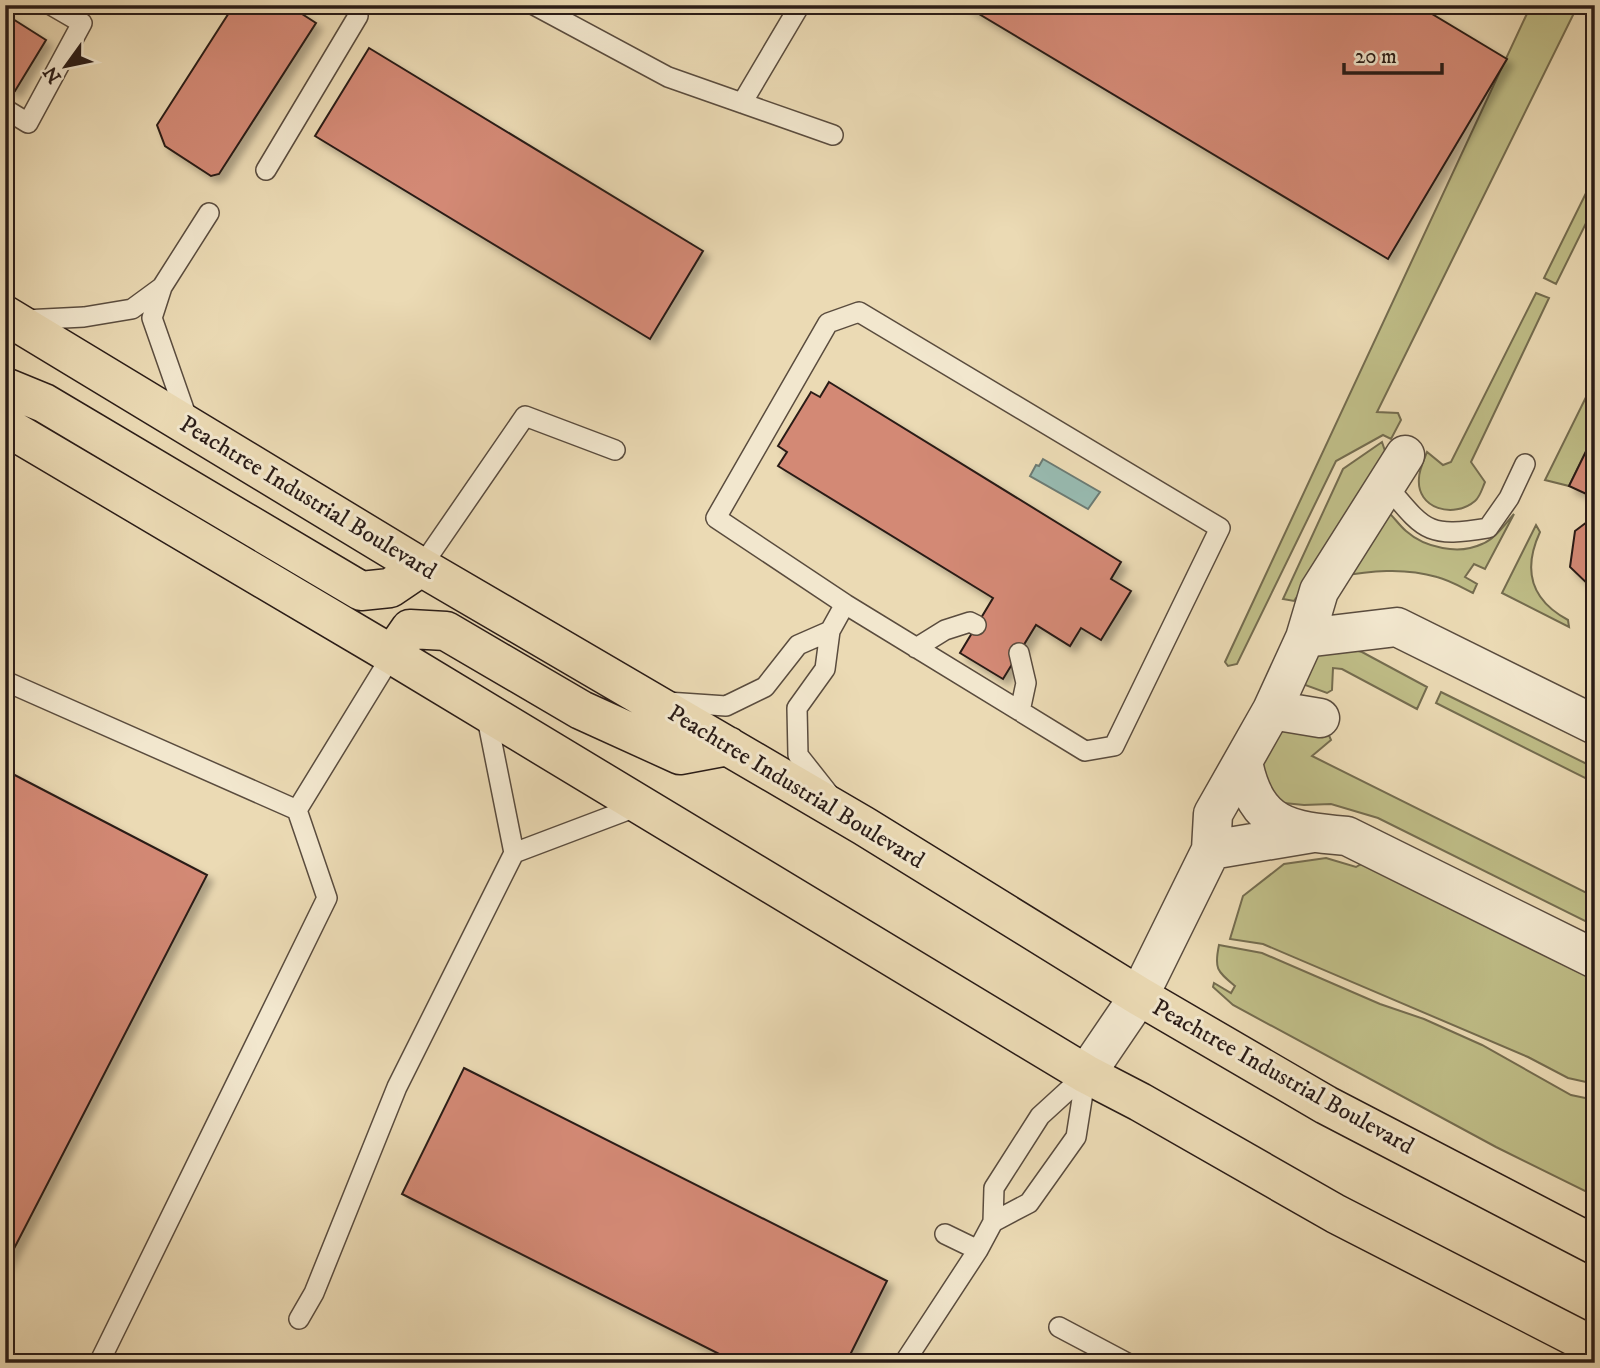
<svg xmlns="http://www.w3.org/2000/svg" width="1600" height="1368" viewBox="0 0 1600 1368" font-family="'IM FELL DW Pica',serif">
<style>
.green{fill:#bfbd87;stroke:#746c4f;stroke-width:2}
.water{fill:#98bab0;stroke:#6c7b73;stroke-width:2}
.building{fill:#d38975;stroke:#2a1c17;stroke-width:2;filter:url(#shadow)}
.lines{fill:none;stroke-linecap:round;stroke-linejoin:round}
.service-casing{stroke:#5a4c3e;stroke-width:22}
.minor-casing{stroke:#5a4c3e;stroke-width:41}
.trunk-casing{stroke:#2a1c17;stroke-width:41}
.service{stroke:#f2e7ce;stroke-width:19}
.minor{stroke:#f2e7ce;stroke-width:38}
.trunk{stroke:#ebdab4;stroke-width:38}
.labels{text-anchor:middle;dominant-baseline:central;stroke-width:6;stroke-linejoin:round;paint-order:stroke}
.street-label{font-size:24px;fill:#2a1c17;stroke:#f2e7ce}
</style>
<defs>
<filter id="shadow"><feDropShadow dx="6" dy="6" stdDeviation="3.5" flood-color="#0004"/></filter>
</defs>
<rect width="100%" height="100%" fill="#ebdab4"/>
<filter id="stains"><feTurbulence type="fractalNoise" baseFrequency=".00286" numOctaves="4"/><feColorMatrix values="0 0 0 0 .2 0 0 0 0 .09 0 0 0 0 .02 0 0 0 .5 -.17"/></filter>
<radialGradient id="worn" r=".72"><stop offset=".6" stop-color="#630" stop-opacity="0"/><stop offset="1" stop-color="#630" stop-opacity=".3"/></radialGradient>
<path class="green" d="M1531,5h47l-201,407 21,1 3,7 -10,19 -8,-4 -47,26 -99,203 -9,2 -3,-4z
M1595,175v30l-39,79 -12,-6z
M1536,293l13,5 -78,164 14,20c-3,7 -5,15 -10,19 -21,18 -59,8 -56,-23 0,-8 5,-18 8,-26l16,13 8,-3z
M1595,379v54l-26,53 -24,-6z
M1382,442l3,9 -22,48 -69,102 -11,-2 60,-130z
M1387,511c7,6 12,14 19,20 19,17 53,24 76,13 13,-5 23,-20 32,-30l-29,55 -11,-5 -9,13 12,7 -4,9c-12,-6 -24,-13 -36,-16 -34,-10 -67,-6 -101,0z
M1536,525l4,7c-18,39 -9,68 28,88l1,7 -67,-34z
M1343,647l19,5 65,35 -10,22 -75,-40 -9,-1 -1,22 -5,3 -30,-11c14,-24 18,-29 46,-35z
M1441,692l154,76v15l-159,-80z
M1287,726l41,7 3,7 -19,16 283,141v29l-217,-108 -47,-14 -27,1 -20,-2 -18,-10 -4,-40z
M1326,858l30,9 7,-4 232,114v107l-27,-6 -40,-21 -265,-113 -33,-5 13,-43 41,-32z
M1219,945l43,8 118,51 44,15 58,26 89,50 24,5v96l-99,-49 -263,-142 -20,-18 1,-4 17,10 4,-7c-18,-15 -21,-17 -16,-41z"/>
<path class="water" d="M1043,459l57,33 -12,17 -58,-33 6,-11 3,1z"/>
<path class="building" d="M234,5h54l28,18 -97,151 -8,2 -46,-30 -8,-21z
M964,5h453l90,54 -119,200z
M5,14l41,26 -31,51 -10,-6z
M369,48l334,203 -53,88 -335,-203z
M829,382l292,180 -10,17 20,12 -30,49 -20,-12 -11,18 -34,-21 -33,54 -43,-26 33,-55 -215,-132 9,-14 -9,-6 33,-54 9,5z
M1595,433v65l-26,-12z
M1595,516v75l-25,-24 5,-36z
M7,771l200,104 -202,391v-491z
M464,1068l423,213 -41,82h-109l-335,-169z"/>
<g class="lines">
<g class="service-casing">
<path id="service" d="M534,5l134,72 165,58
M742,103l58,-98
M5,109l23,14 54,-100 -31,-18
M266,170l92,-154
M24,320l60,-3 48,-8 30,-22
M188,421l-36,-103 10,-31 47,-74
M1387,486c38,45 40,52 101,42l21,-30 16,-34
M421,567l104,-151 90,34
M916,648l29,-18 25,-8 6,3
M1019,653l7,30 -6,28
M5,681l292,129 30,88 -228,465
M667,702l59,4 39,-19 33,-42 32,-14
M828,793l-30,-38 -1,-47 28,-39 5,-38 15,-27 -129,-86 112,-195 31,-11 361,216 -106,218 -29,5 -240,-147
M297,810l95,-155
M514,853l127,-48
M993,1222l36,-19 47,-66 10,-63
M945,1234l33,16
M299,1319l15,-26 83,-206 117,-234 -28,-140
M1059,1327l68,36
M904,1363l74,-113 15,-28 1,-34 46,-72 46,-42"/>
</g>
<g class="minor-casing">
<path id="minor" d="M1305,638l92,-11 198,98
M1272,710l48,8
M1243,762c13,65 46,69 104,74l248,123
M1313,833l-102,17 2,-36 59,-104 33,-72 14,-47 86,-136
M1086,1074l53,-78 72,-146"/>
</g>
<g class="trunk-casing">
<path id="trunk" d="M5,315l416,252 443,259 275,170 187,109 269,140
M5,387l39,16 317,188 29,-3 31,-21
M5,426l374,221 707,427 54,28 196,112 259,133
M392,655l18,-26 36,2 135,79 99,45 48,-9"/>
</g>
<use href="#service" class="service"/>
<use href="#minor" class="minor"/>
<use href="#trunk" class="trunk"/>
</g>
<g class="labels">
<g class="street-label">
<text transform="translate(308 498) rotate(31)">Peachtree Industrial Boulevard</text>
<text transform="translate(796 787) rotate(31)">Peachtree Industrial Boulevard</text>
<text transform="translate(1283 1077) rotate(29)">Peachtree Industrial Boulevard</text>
</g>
</g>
<rect width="1600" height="1368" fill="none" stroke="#ebdab4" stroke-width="28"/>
<rect x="7" y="7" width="1586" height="1354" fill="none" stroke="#2a1c17" stroke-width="3.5"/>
<rect x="14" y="14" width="1572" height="1340" fill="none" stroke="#2a1c17" stroke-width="2"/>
<g transform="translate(66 66) rotate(237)" stroke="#f2e7ce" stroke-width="5" paint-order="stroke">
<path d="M0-5L12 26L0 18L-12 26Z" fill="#2a1c17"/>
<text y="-10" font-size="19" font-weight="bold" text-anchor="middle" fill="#2a1c17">N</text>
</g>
<path d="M1344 63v10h98v-10" fill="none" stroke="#2a1c17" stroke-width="3.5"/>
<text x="1355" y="63" font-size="21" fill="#2a1c17" stroke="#f2e7ce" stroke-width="5" paint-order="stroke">20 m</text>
<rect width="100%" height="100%" filter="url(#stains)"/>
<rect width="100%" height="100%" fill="url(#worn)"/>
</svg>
